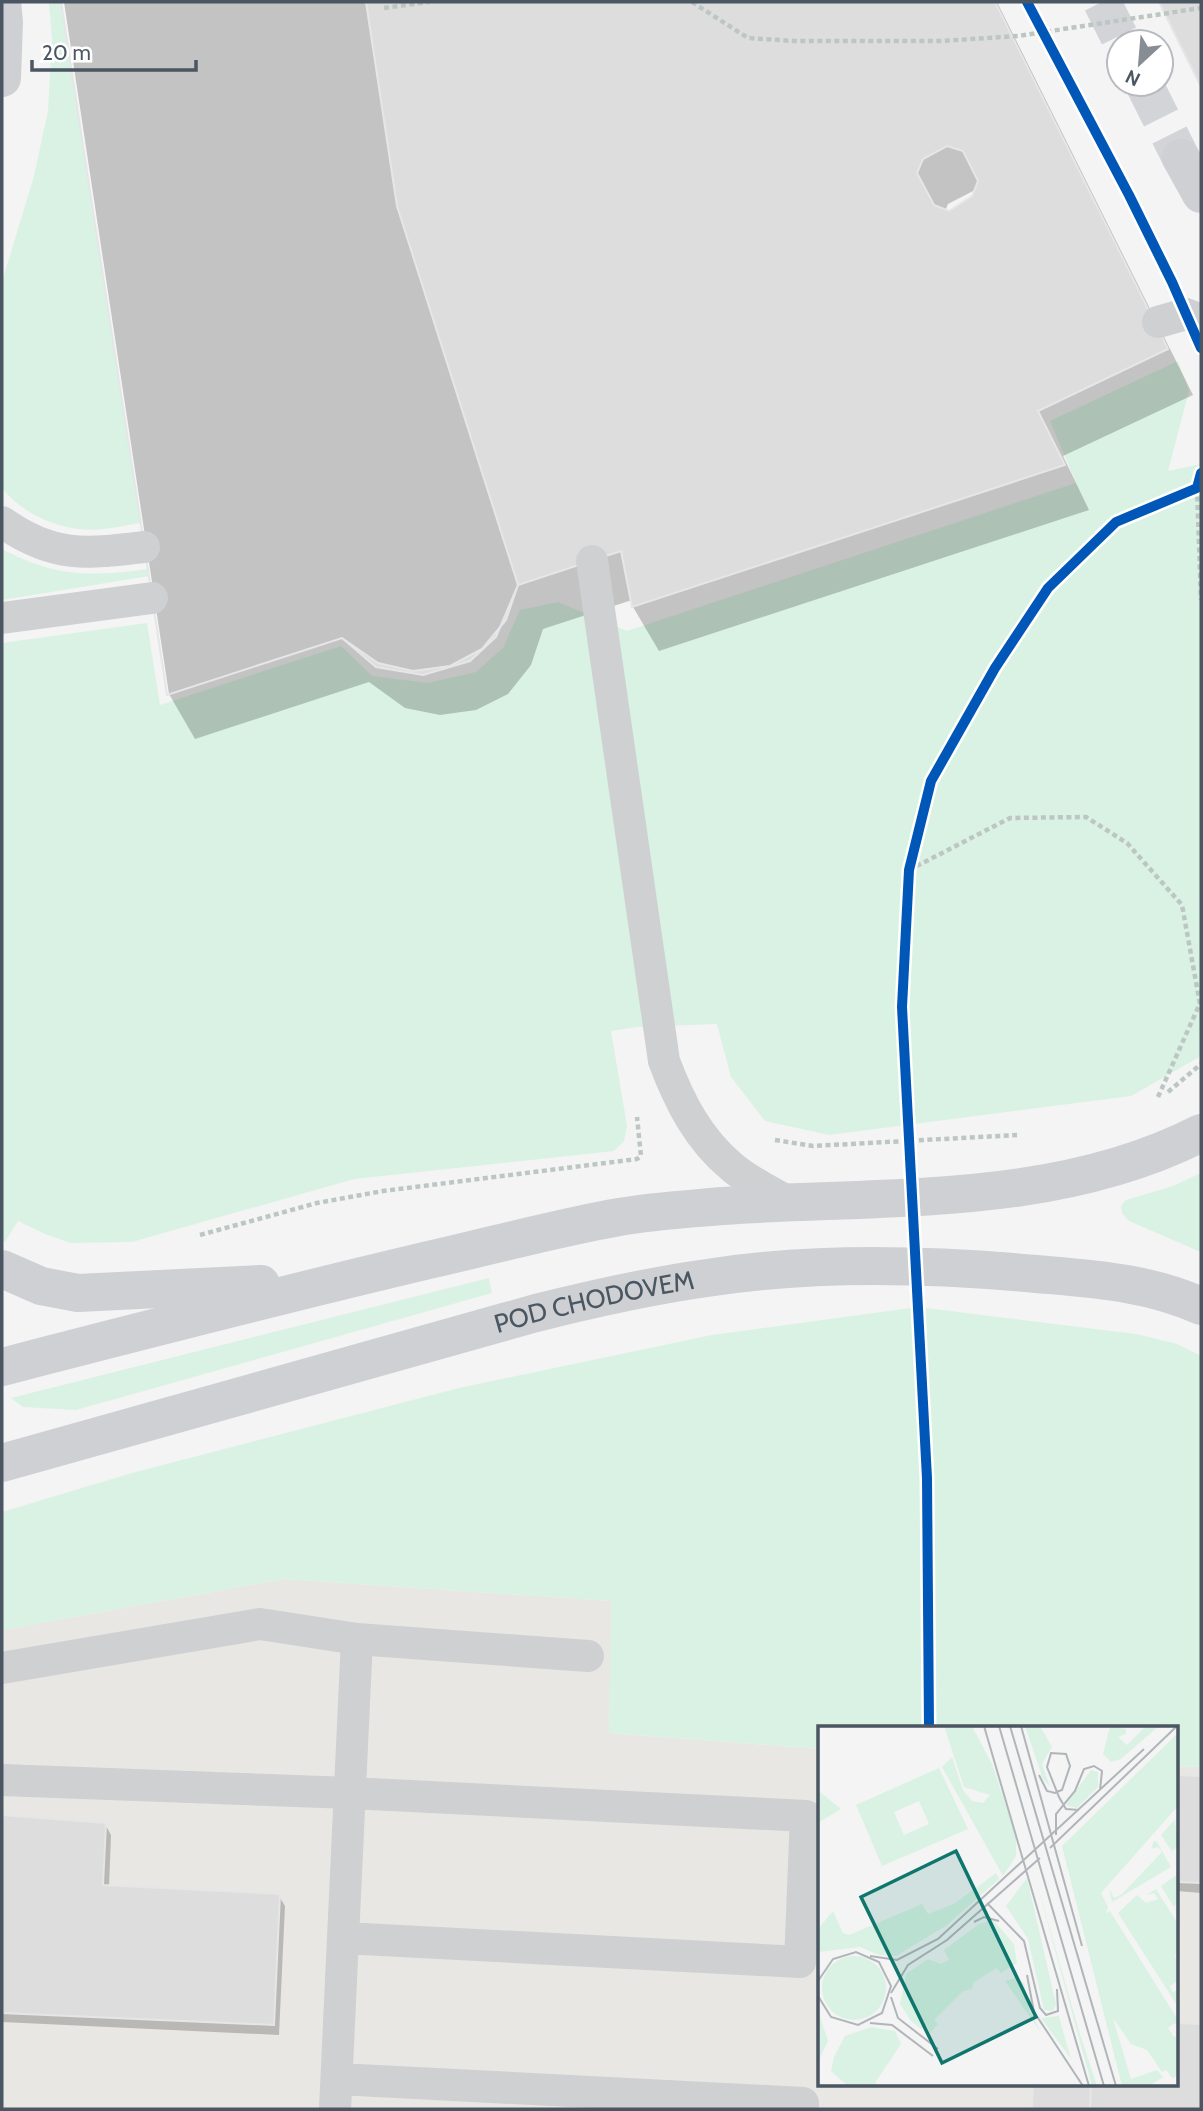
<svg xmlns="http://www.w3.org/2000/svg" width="1203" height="2111" viewBox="0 0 1203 2111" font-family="Cabin,sans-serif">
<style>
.commercial{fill:#e8e7e3}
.green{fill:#d9f2e3}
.shadow{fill:#0003;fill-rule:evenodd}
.building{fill:#ddddde;stroke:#e5e6e7;stroke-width:2;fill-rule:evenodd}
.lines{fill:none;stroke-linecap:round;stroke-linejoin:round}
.secondary-tunnel{stroke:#d2d4d7;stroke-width:38;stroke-dasharray:38 19;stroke-linecap:butt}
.path{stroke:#bcc7c4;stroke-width:4.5;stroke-dasharray:5 3.5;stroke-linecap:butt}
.lane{stroke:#ced0d2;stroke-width:32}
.secondary{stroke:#ced0d4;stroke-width:38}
.cycleway-casing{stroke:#fff;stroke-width:15}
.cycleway{stroke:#0057b8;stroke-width:10}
.labels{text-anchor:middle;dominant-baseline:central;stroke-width:5;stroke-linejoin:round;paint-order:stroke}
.street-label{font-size:26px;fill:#4a5661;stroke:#fff}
.inset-road{fill:none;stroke:#b0b5b9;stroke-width:2}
.view{fill:#0f766e;fill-opacity:0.15;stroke:#0f766e;stroke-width:3.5}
.inset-edge{fill:none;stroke:#4a5661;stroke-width:3.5}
</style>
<rect width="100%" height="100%" fill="#f4f4f4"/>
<path class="commercial" d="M284,1579l328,22 -3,132 211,16v336h357v-319l24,1v342h-1199v-479z"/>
<path class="green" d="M49,2h12l80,521c-20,3 -42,9 -62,6 -28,-3 -59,-18 -77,-41v-206l32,-106 14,-65 4,-71z
M1178,361l11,30 -21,80 33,-7v592l-70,40 -302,39 -64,-14 -34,-44 -14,-53 -80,3 -26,4 16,95 -3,15 -10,10 -260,28 -222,63 -61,1 -26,-9 -27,-13 -13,21 -3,-2v-597l145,-20 13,82 181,-59 31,30 56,7 48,-11 27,-24 17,-38 38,-8 69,29 449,-148 -26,-62z
M2,549c53,28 87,28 146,20l1,7 -147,24z
M1201,1173v79l-72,-31 -7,-8 -1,-7 5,-6 47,-14z
M489,1278l3,15 -416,117 -53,-3 -12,-9z
M918,1307l218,27 41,10 24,12v411l-24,-1v-38h-357v21l-211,-16 2,-132 -327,-22 -282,51v-118l130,-39 327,-85 253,-53z"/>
<path class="shadow" d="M64,2h933l196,393 -130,61 26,54 -430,141 -26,-44 -1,-7 -89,29 -12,36 -23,29 -32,16 -36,5 -35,-7 -36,-26 -174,57 -26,-45zM977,189l-3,9 -25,15 -4,-2 3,-7z
M1161,2h40v81z
M1177,1775l24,2v116l-24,-2z
M2,1816l103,8 6,11 -2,52 170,9 6,10 -6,129 -277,-13z
M1177,2025l24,1v83h-168l1,-24h143z"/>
<path class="building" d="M61,2h934l173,347 -130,62 27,54 -433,142 -11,-56 -103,34 -12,35 -24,29 -32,17 -37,5 -35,-8 -36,-25 -175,57zM947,146l16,5 15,30 -6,15 -23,15 -15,-6 -17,-32 6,-14z
M61,2h305l31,204 121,379 -22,52 -26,24 -47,14 -47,-8 -34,-29 -175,57z
M1159,2h42v85z
M1177,1775l24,1v107l-24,-1z
M2,1815l104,8 -3,62 177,9 -6,131 -272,-12z
M1177,2023l24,1v85h-111l1,-24h86z
M1033,2085h58l-1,24h-58z"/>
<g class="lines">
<path class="secondary-tunnel" d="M1102,2l20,40
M1144,84l37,74"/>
<path class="path" d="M692,2l56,36 46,3h147l77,-5 183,-28
M384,8l45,-6
M1197,488l4,112
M909,870l101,-52 76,-1 41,26 55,62 18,99
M1168,1092l33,-28
M1158,1097l43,-96
M775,1140l38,6 204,-11
M200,1235l117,-32 66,-12 254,-32 4,-3 -4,-39"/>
<path class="lane" d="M1158,322l28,-8 15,6
M2,522c51,36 83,32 142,25
M592,561l72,500c15,40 34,78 68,106 16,14 38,24 56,35
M2,618l150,-20
M2,1668l258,-44 97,15
M2,1780l348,13 456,23 -6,146 -456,-24
M338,2079l465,24v6
M335,2109l22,-470 231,17"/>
<g class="secondary">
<path d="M2,78l2,-56 -2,-20"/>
<path d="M1181,158l20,36"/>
<path d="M2,1269l39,17 37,7 183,-9"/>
<path d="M2,1367c143,-37 286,-74 431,-108 62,-14 124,-31 186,-42 34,-6 70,-8 104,-11 160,-11 332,2 478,-73"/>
<path id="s1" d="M2,1463l534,-150c56,-14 113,-27 171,-35 107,-17 221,-14 329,-4 57,5 112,8 165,32"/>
</g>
<g class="cycleway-casing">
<path id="cycleway" d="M1027,2l102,193 43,87 29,66
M929,1728l-2,-250 -25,-471 7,-137 22,-89 64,-113 53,-80 68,-66 81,-34 4,-15"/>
</g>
<use href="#cycleway" class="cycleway"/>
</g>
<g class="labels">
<g class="street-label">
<text stroke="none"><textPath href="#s1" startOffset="614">POD CHODOVEM</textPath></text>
</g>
</g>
<g transform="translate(818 1726)">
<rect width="360" height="360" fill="#f4f4f4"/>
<path d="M126,0h28l20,38 24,71v21l-13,20 -61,-109 10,-10 11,33 9,11 11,2 7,-8 -26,-8zM207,0h15l12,21 -10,17 8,23 -7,-8zM292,0l16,3v5l-8,3 9,8 19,-19h13l-38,33 -10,3 -8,-8zM360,7v73l-77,87 7,14 -2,6 4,-2 68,109v8l-3,-5 -7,5 6,9 4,-2v41l-6,2 -6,-8 -4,2 -15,-22 -16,-6 -18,-26 18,61 26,-9 6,7 -14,9h-27l-60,-240zM121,42l29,61 -86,37 -26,-61zM101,75l10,23 -25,11 -10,-23zM273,44l7,2v15l-21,21 -11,-3zM2,66l21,17 -23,14v-28zM357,93l3,28 -6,4 6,10 -17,-26zM336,115l3,1 14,25 -59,35 -3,-14 5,10 7,-3 41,-43 -4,-5 -7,2zM178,147l3,6 -52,46 -51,31 -17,-1 -19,-8 -42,5v-23l15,-18 10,22 6,2 73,-31 6,10 26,-10zM216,147l45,158 18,55h-5zM360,148v29l-4,3 4,8 -17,-28zM209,152l29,126 -3,7 -9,-1 -16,-71 -22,-33zM338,163l22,35v30l-4,2 4,4v27l-3,-5 -5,5 3,5 5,-3v18l-60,-94 19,-18 9,8 12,-4 -4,-6 -8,2zM175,194l21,24 3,19 -16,10 -4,-5 -23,14 -2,7 -9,2 -29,29 4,4 -8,9 -3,-8 -6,4 -10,-8 -11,-17 6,-30 22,-15 13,5 8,-4 -5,-10 35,-26zM4 262a32 32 0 1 1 64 0a32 32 0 1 1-64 0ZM197,252l9,5 5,27 12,23 -36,-52zM0,285l10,30 -10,21zM241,290l5,19 7,24 -30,-41zM53,301l24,4 6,13 -26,39 5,3h-32l-17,-15 3,-14 11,-21z" fill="#d9f2e3" fill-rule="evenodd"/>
<path class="inset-road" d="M166,0l105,360M181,0l105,360M192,0l106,360M203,0l61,220M221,49l8,16 8,2 4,-2 3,-1 8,-24 -4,-12 -15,-1 -4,14 12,30 7,12 13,1M238,109v-21l19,-23 9,-22 10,-3 8,5 -2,19M232,122l127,-122M169,177l37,38 16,67 6,7 12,-4 -1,-22M156,196l10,-5 15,4M52,230l27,4 41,-21 206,-190M209,249l7,37 16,24M0,255l15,-22 23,-7 23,10 12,24 -9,27 -24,12 -27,-8 -13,-21M73,267l17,-28 39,-25 93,-82M73,271l7,21 40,31M52,297l22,2 41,31M232,310l33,50"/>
<path class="view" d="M138,125l80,166 -94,46 -81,-166z"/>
<rect width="360" height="360" class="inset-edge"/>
</g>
<rect width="1203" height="2111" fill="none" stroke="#4a5661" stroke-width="7"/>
<g transform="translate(1140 63) rotate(206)"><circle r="33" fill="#ffffff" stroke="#b7bbc0" stroke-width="2"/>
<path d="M0-5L12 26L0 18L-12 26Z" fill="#868d94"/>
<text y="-10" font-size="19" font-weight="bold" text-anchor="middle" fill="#4a5661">N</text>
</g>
<path d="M32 60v10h164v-10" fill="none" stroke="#4a5661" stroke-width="3.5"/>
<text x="42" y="60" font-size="21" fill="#4a5661" stroke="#ffffff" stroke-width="5" paint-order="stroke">20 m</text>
</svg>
